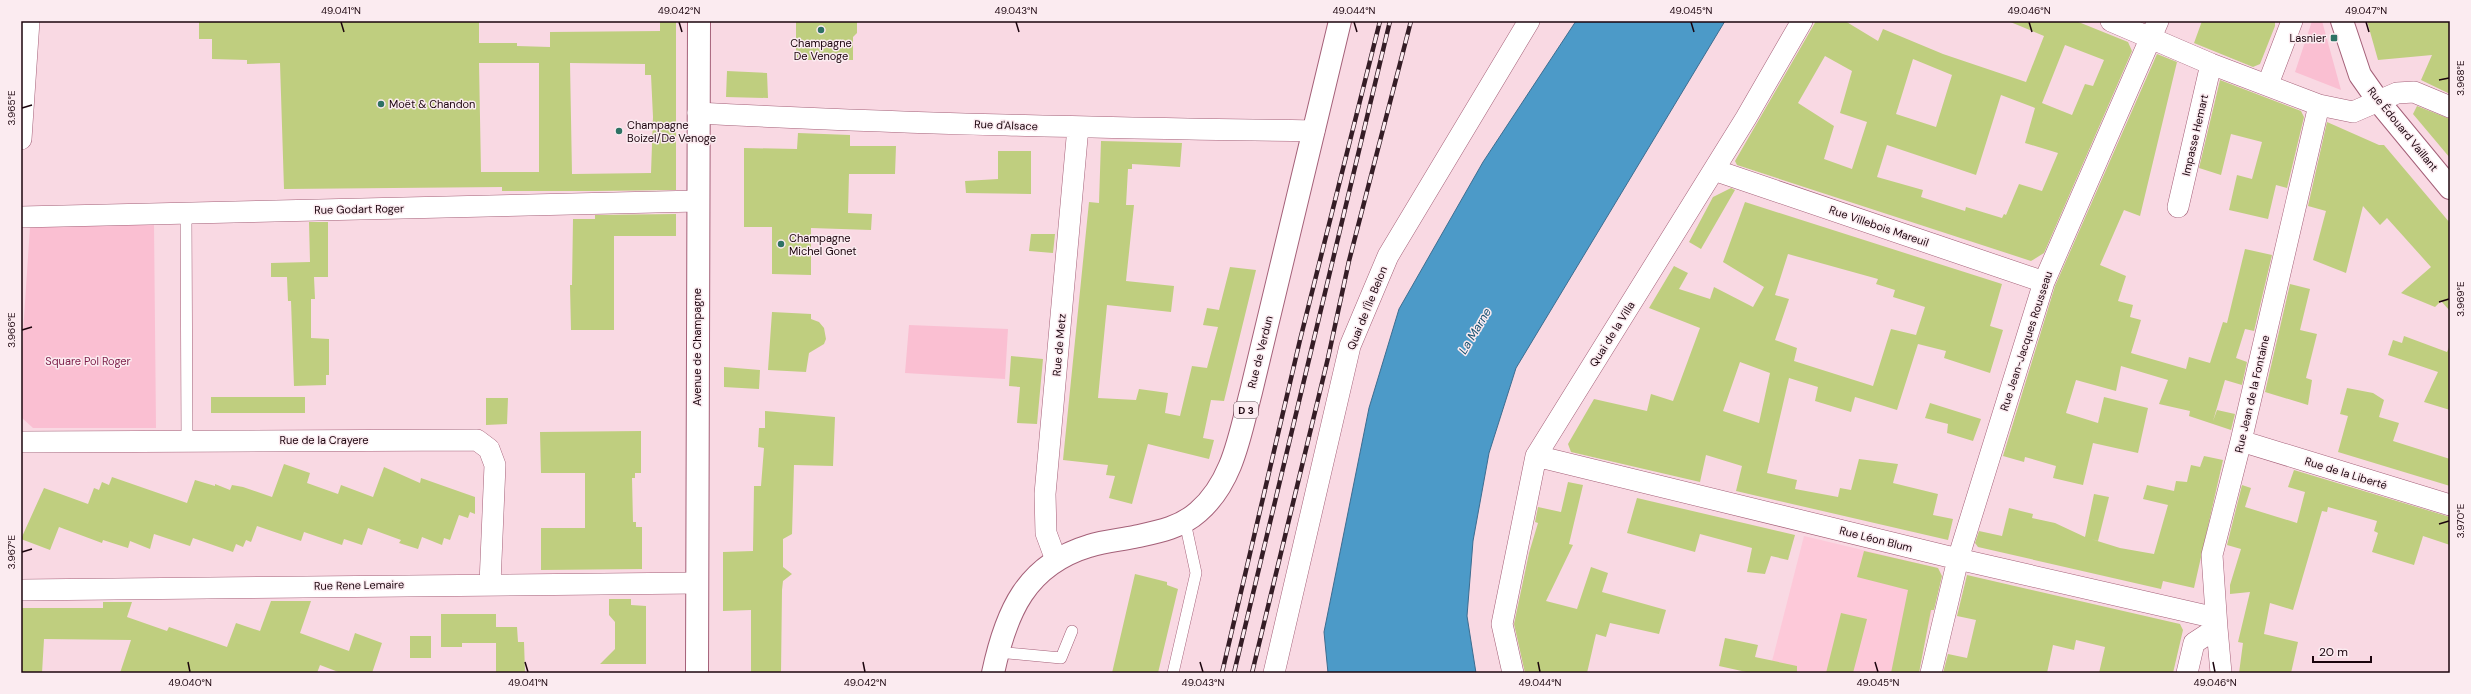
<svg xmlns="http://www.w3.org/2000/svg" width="2471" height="694" viewBox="0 0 2471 694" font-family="'DM Sans',sans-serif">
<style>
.built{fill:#fdc9d9}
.green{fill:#fabfd2}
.water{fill:#4c9ac8;stroke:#3d6d90}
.building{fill:#bfce7f;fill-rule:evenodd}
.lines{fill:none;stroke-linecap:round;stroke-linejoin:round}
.lane-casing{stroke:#a46078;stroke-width:12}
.street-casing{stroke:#a46078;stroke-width:22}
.secondary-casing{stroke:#a46078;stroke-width:24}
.primary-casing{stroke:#a46078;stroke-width:24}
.lane{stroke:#fff;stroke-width:11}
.street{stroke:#fff;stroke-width:21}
.secondary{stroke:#fff;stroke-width:22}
.primary{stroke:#fff;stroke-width:22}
.rail-casing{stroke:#351d26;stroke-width:4.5}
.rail{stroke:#fbebf0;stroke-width:3;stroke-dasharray:9;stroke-linecap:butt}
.ticks{fill:none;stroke:#1b040d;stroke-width:1.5}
.poi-dot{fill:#2e7264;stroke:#fbebf0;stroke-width:1.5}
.labels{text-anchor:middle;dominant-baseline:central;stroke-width:3;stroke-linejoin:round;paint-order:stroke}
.shield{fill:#fbebf0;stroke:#5e4951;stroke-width:1}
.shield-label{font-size:10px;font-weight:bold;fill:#1b040d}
.poi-label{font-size:11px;fill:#1b040d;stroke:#fbebf0;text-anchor:start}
.street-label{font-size:11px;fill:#1b040d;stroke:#fbebf0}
.park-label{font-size:11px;fill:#7b1d48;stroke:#fbebf0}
.water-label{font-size:12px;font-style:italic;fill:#165272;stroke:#fbebf0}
.neatline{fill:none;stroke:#1b040d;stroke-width:1.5}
.ticks-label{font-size:10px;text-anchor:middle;fill:#1b040d}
</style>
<rect width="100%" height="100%" fill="#f9d9e3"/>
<path class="built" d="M1804,536l134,32 3,7 -24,98h-148z"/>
<path class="green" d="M2312,21h10l19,69 -46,-18z
M154,224l2,204h-123l-12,-11v-54l9,-136z
M909,325l99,4 -3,50 -100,-6z"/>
<path class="water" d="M1576,21h149l-209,347 -27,85 -16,88 -6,75 9,57h-148l-4,-41 45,-224 30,-99 84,-147z"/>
<path class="building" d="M199,21h280v22h38v3l33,1v-15l110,-1v-10h16v169l-81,1h-93v-4l-218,2 -4,-126 -33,1v-4l-35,-1v-20h-13zM479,63h60v109h-58zM570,63l75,1v11h6l2,42 -2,56 -79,1z
M796,21h61v12l-4,4v23h-57z
M1816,21h29l33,20 5,-12 60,25 83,28 18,-46 -36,-15h68l52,21 4,9 -88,202 -13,8 -294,-96 -2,-4zM2065,45l39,15 -11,26 -8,-2 -13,31 -30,-12zM1825,56l27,15 -12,42 27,9 -15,47 -28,-10 10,-33 -36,-23zM1913,59l39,16 -16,52 -40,-13zM2001,95l34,13 -10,35 33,10 -16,38 -23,-7 -13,31 -2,-1 -2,4 -36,-11 -1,4 -44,-14 2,-7 -46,-13 10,-32 89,30z
M2202,21h73v5l-15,38 -7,3 -59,-24z
M2367,21h83v73l-29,-14 11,-25 -54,5z
M2157,54l20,8 -37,154 -16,-6 -24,55 26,11 -8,25 15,4 -3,12 11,3 -10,33 55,16 3,-12 21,6 13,-41 4,1 18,-74 27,6 -18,76 -9,-2 -9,29 11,4 -5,23 -17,-5 -12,41 4,-11 18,4 -4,16 -42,-14 1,-5 -31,-7 9,-24 -47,-14 -5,25 -40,-11 -10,33 32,10 6,-26 44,11 -10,45 -45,-10 -10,42 -30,-7 3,-12 -31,-9 -1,5 -21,-6 52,-170z
M727,71l40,2 1,25 -42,-1z
M2220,80l81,31 3,6 -17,71 -11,-3 -8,34 -39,-9 8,-35 15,4 10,-37 -31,-8 -10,41 -22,-7z
M2417,106l33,13v39l-37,-44z
M2327,122l52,23h5l66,78v88l-9,-10 -6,6 -34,-14 30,-26 -44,-49 -7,7 -17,-19 -17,67 -33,-13 13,-49 -18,-5z
M798,133l52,2v11h46l-1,28h-46l-1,39 24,1 -1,16 -60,-2v47l-39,-1v-47h-28v-79l53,1z
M1101,141l81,2 -2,24 -48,-3v5h-4l-2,36h8l-8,76 48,5 -3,26 -64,-7 -9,93 38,2 3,-11 29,4 -3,20 15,3 12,-50 15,2 11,-41 -15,-2 4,-17 12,2 11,-43 26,3 -32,131 -13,-1 -8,38 11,2 -5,19 -61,-15 -16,60 -23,-6 6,-22 -9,-1 2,-10 -45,-5 26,-258 10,1z
M998,151h33v43l-65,-1 -1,-12 33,-2z
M1731,188l4,2 -34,59 -12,-7 24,-45z
M1745,202l257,82 -12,42 13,4 -13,43 -46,-15 2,-7 -28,-7 -21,66 -42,-13 -4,15 -36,-11 3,-14 -29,-9 -22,95 30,7 -2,9 43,8 2,-9 11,2 8,-31 39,5 -5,19 45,11 -5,21 20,4 -5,21 -212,-49 6,-25 -36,-11 -6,27 -129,-30 -3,-8 26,-45 53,12 4,-17 22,7 27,-73 -51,-20 25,-42 14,7 -9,16 31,10 4,-12 39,20 11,-20 -41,-25zM1788,254l90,25 -2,5 19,6 -2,7 32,10 -9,28 -25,-6 -18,57 -79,-25 3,-13 -22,-8 14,-41 -14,-4zM1740,362l30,11 -11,50 -36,-12z
M676,214v22h-62v94h-43l-1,-45h2l1,-66h22v-4z
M309,222h19v55h-14l1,22h-4v39l18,1v36h-3v10l-32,1 -3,-85h-3l-1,-24h-16v-14l39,-1z
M1031,234h24l-2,19 -24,-2z
M2290,284l20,5 -10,41 17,4 -11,44 6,2 -4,25 -43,-13z
M772,312l39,2v5l8,3 5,6 2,11 -2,5 -15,9 -3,19 -38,-2z
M2404,336l43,16 3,-7v65l-26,-8 14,-30 -50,-17 5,-15 9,3z
M1011,356l32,3 -6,65 -20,-1 3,-36 -11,-1z
M724,367l36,3 -1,19 -35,-2z
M2347,388l26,5 11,7 -5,17 20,6 -6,18 57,18v27l-112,-34 10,-36 -8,-2z
M211,397h94v16h-94z
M486,398h22l-1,26 -21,1z
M1930,403l51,16 -8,22 -26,-8 1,-9 -23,-6z
M765,411l70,6 -2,49 -39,-1 -2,69 -9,5v28l9,7 -9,7 -1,9 -1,83h-30v-63l-28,1v-59l30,-1 1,-65h7l3,-38 -6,-1 1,-19h6z
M641,431v42h-6v5h-3l1,44h3v5h6v42l-101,1v-42h44v-55h-44l-1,-41z
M2204,456l19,4 -29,128 -31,-7 -2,8 -183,-42 -3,-4 4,-12 23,5 7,-28 24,6 -1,4 23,5 30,14 9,-43 15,3 -11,44 -7,-2 29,9 34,6 14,-49 -25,-6 4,-14 27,6 2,-10 11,1 4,-17 9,2z
M284,464l26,9 -3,10 31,11 3,-9 32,12 11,-30 36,16 1,-5 54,19v17l-5,-2 -2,6 -9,-3 -9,25 -6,-2 -2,7 -20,-8 -4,12 -19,-6 2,-3 -33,-12 -6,17 -18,-6 -2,6 -38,-13 -3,9 -44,-15 -6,16 -5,-2 -3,7 -7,-3 -3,8 -40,-14 -3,8 -36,-12 -4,15 -20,-8 -2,7 -25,-8 -1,3 -43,-16 -9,23 -29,-11 23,-51 44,16 6,-16 5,2 3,-8 7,3 3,-8 75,26 8,-23 20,6v-2l15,6 2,-5 11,2 29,10z
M2294,470l156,47v28l-27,-9 -9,29 -42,-13 6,-19 -4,-2 3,-10 -49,-14 -1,5 -5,-1 -29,99 -23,-7 -6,31 34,8 -7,31h-52l4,-30 -5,-1 12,-50 -20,2v-9l11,-36 -14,-4 15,-60 9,3 -6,19 52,16 8,-31 -17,-5z
M1568,482l15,3 -14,59 4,1 -27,56 31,8 14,-42 17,6 -6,19 64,18 -7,24 -49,-11 -4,14 -10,-3 -9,39h-62l-11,-49 15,-71 9,-30 -3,-1 3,-15 23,5z
M1637,498l158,37 -7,25 -17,-4 -6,18 -18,-2 5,-24 -52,-14 -5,18 -68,-19z
M1864,551l74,17 4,8 -8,34h-3l-12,63h-28l17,-83 -51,-13z
M1135,574l32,8v3l11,4 -20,84h-46z
M1967,575l213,49 3,6 -10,43h-74l6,-26 -29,-7 -2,10 -21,-5 -6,28h-104l5,-19 19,4 9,-38 -19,-4z
M609,599h22v6l15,1v58h-46l15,-15v-27l-6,-7z
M271,601h40l-11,32 49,18 6,-18 27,10 -10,30h-31l-21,-8 -3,8h-197l11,-33 -87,-1 -2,34h-21v-65h82v-6h29l-5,15 40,14 2,-4 58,20 9,-24 24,8z
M1841,613l26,6 -14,54h-27z
M441,614h55v13h21l1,15h6l1,30 -29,1v-30h-34v4h-21z
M410,636h21v22h-21z
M1725,638l33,7 -3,12 42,9v7h-46l-32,-7z"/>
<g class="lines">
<g class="lane-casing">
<path id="lane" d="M186,213l1,228
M998,652l63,6 11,-27
M1173,673l23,-100 -11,-51"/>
</g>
<g class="street-casing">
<path id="street" d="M2111,21l100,43 108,41 34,7 44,-19 17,-1 36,15
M2268,84l24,-63
M698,113c205,11 410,15 616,18
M21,139l8,-118
M1714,170l330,112
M2178,207l33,-143
M21,217l677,-16
M2241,441l209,64
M21,442l456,-2 12,9 6,16 -5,119
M1536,456l422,103 258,59
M1056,560l-10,-27 -1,-39 33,-367
M21,590l676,-7
M2217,628l4,45
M1274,673l76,-327 38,-90 141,-235
M1513,673l-11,-49 34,-168 210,-338 56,-97
M1931,673l27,-114 86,-277 114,-261
M2187,673l7,-30 23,-15 -5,-73 29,-114 78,-336"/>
</g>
<g class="secondary-casing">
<path id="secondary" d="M2342,21l18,54 19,27 71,86
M697,673l2,-652"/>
</g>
<g class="primary-casing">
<path id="primary" d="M993,673c13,-61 33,-108 96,-127 15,-5 30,-6 45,-9 23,-5 46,-9 64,-25 35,-30 42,-78 53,-120l89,-371"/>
</g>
<use href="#lane" class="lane"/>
<use href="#street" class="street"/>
<use href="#secondary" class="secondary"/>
<use href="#primary" class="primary"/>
<g class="rail-casing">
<path id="rail" d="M1222,673l78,-333 80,-319
M1234,673l156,-652
M1252,673l76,-315 21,-97 62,-240"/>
</g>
<use href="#rail" class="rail"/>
</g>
<path class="ticks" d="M341,22l3,10M679,22l3,10M1016,22l3,10M1354,22l3,10M1691,22l3,10M2029,22l3,10M2366,22l3,10M2439,80l10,-2M22,108l10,-3M2439,302l10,-3M22,330l10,-3M2439,524l10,-3M22,552l10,-3M188,662l2,10M525,662l3,10M863,662l2,10M1200,662l3,10M1538,662l2,10M1875,662l3,10M2213,662l2,10"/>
<g class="poi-dot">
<circle cx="821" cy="30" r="4"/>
<rect x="2330" y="34" width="8" height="8" rx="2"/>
<circle cx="381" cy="104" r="4"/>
<circle cx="619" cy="131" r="4"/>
<circle cx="781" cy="244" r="4"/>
</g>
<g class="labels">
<rect class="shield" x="1234" y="402" width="24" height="16" rx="3"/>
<g class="shield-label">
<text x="1246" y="410">D 3</text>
</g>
<g class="poi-label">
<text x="2326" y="38" text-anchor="end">Lasnier</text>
<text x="821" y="43" text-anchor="middle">Champagne<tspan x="821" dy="13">De Venoge</tspan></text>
<text x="389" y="104">Moёt &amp; Chandon</text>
<text x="627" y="125">Champagne<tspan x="627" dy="13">Boizel/De Venoge</tspan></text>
<text x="789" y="238">Champagne<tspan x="789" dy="13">Michel Gonet</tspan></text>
</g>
<g class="street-label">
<text transform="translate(1006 125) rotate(2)">Rue d'Alsace</text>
<text transform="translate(2403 129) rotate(51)">Rue Édouard Vaillant</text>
<text transform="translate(2195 135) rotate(-77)">Impasse Hemart</text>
<text transform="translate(359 209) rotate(-1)">Rue Godart Roger</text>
<text transform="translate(1879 226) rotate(19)">Rue Villebois Mareuil</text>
<text transform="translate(1367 308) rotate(-68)">Quai de l'Île Belon</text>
<text transform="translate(1612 334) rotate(-58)">Quai de la Villa</text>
<text transform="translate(2026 341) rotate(-72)">Rue Jean-Jacques Rousseau</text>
<text transform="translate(1059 345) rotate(-85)">Rue de Metz</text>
<text transform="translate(697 347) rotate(-90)">Avenue de Champagne</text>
<text transform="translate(1260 352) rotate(-76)">Rue de Verdun</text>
<text transform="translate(2252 394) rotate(-77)">Rue Jean de la Fontaine</text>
<text x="324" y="440">Rue de la Crayere</text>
<text transform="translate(2346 473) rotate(17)">Rue de la Liberté</text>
<text transform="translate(1876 539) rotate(14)">Rue Léon Blum</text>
<text transform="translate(359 585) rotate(-1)">Rue Rene Lemaire</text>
</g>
<g class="park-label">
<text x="88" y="361">Square Pol Roger</text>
</g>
<g class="water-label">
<text transform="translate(1475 331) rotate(-59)">La Marne</text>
</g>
</g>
<rect width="2471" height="694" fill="none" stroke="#fbebf0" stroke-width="44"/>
<path d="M2313 656v6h58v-6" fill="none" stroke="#1b040d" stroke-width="2"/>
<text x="2319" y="656" font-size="12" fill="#1b040d" stroke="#fbebf0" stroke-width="3" paint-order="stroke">20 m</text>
<rect x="22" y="22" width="2427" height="650" class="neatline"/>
<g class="ticks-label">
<text x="341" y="14">49.041°N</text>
<text x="679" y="14">49.042°N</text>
<text x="1016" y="14">49.043°N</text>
<text x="1354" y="14">49.044°N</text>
<text x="1691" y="14">49.045°N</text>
<text x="2029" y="14">49.046°N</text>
<text x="2366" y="14">49.047°N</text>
<text transform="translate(2460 78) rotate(-90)" y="4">3.968°E</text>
<text transform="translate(11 108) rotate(-90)" y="4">3.965°E</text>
<text transform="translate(2460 299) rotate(-90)" y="4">3.969°E</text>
<text transform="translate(11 330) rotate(-90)" y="4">3.966°E</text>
<text transform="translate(2460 521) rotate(-90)" y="4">3.970°E</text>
<text transform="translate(11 552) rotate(-90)" y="4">3.967°E</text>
<text x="190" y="686">49.040°N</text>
<text x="528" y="686">49.041°N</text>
<text x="865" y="686">49.042°N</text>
<text x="1203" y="686">49.043°N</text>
<text x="1540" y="686">49.044°N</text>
<text x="1878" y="686">49.045°N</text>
<text x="2215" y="686">49.046°N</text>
</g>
</svg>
